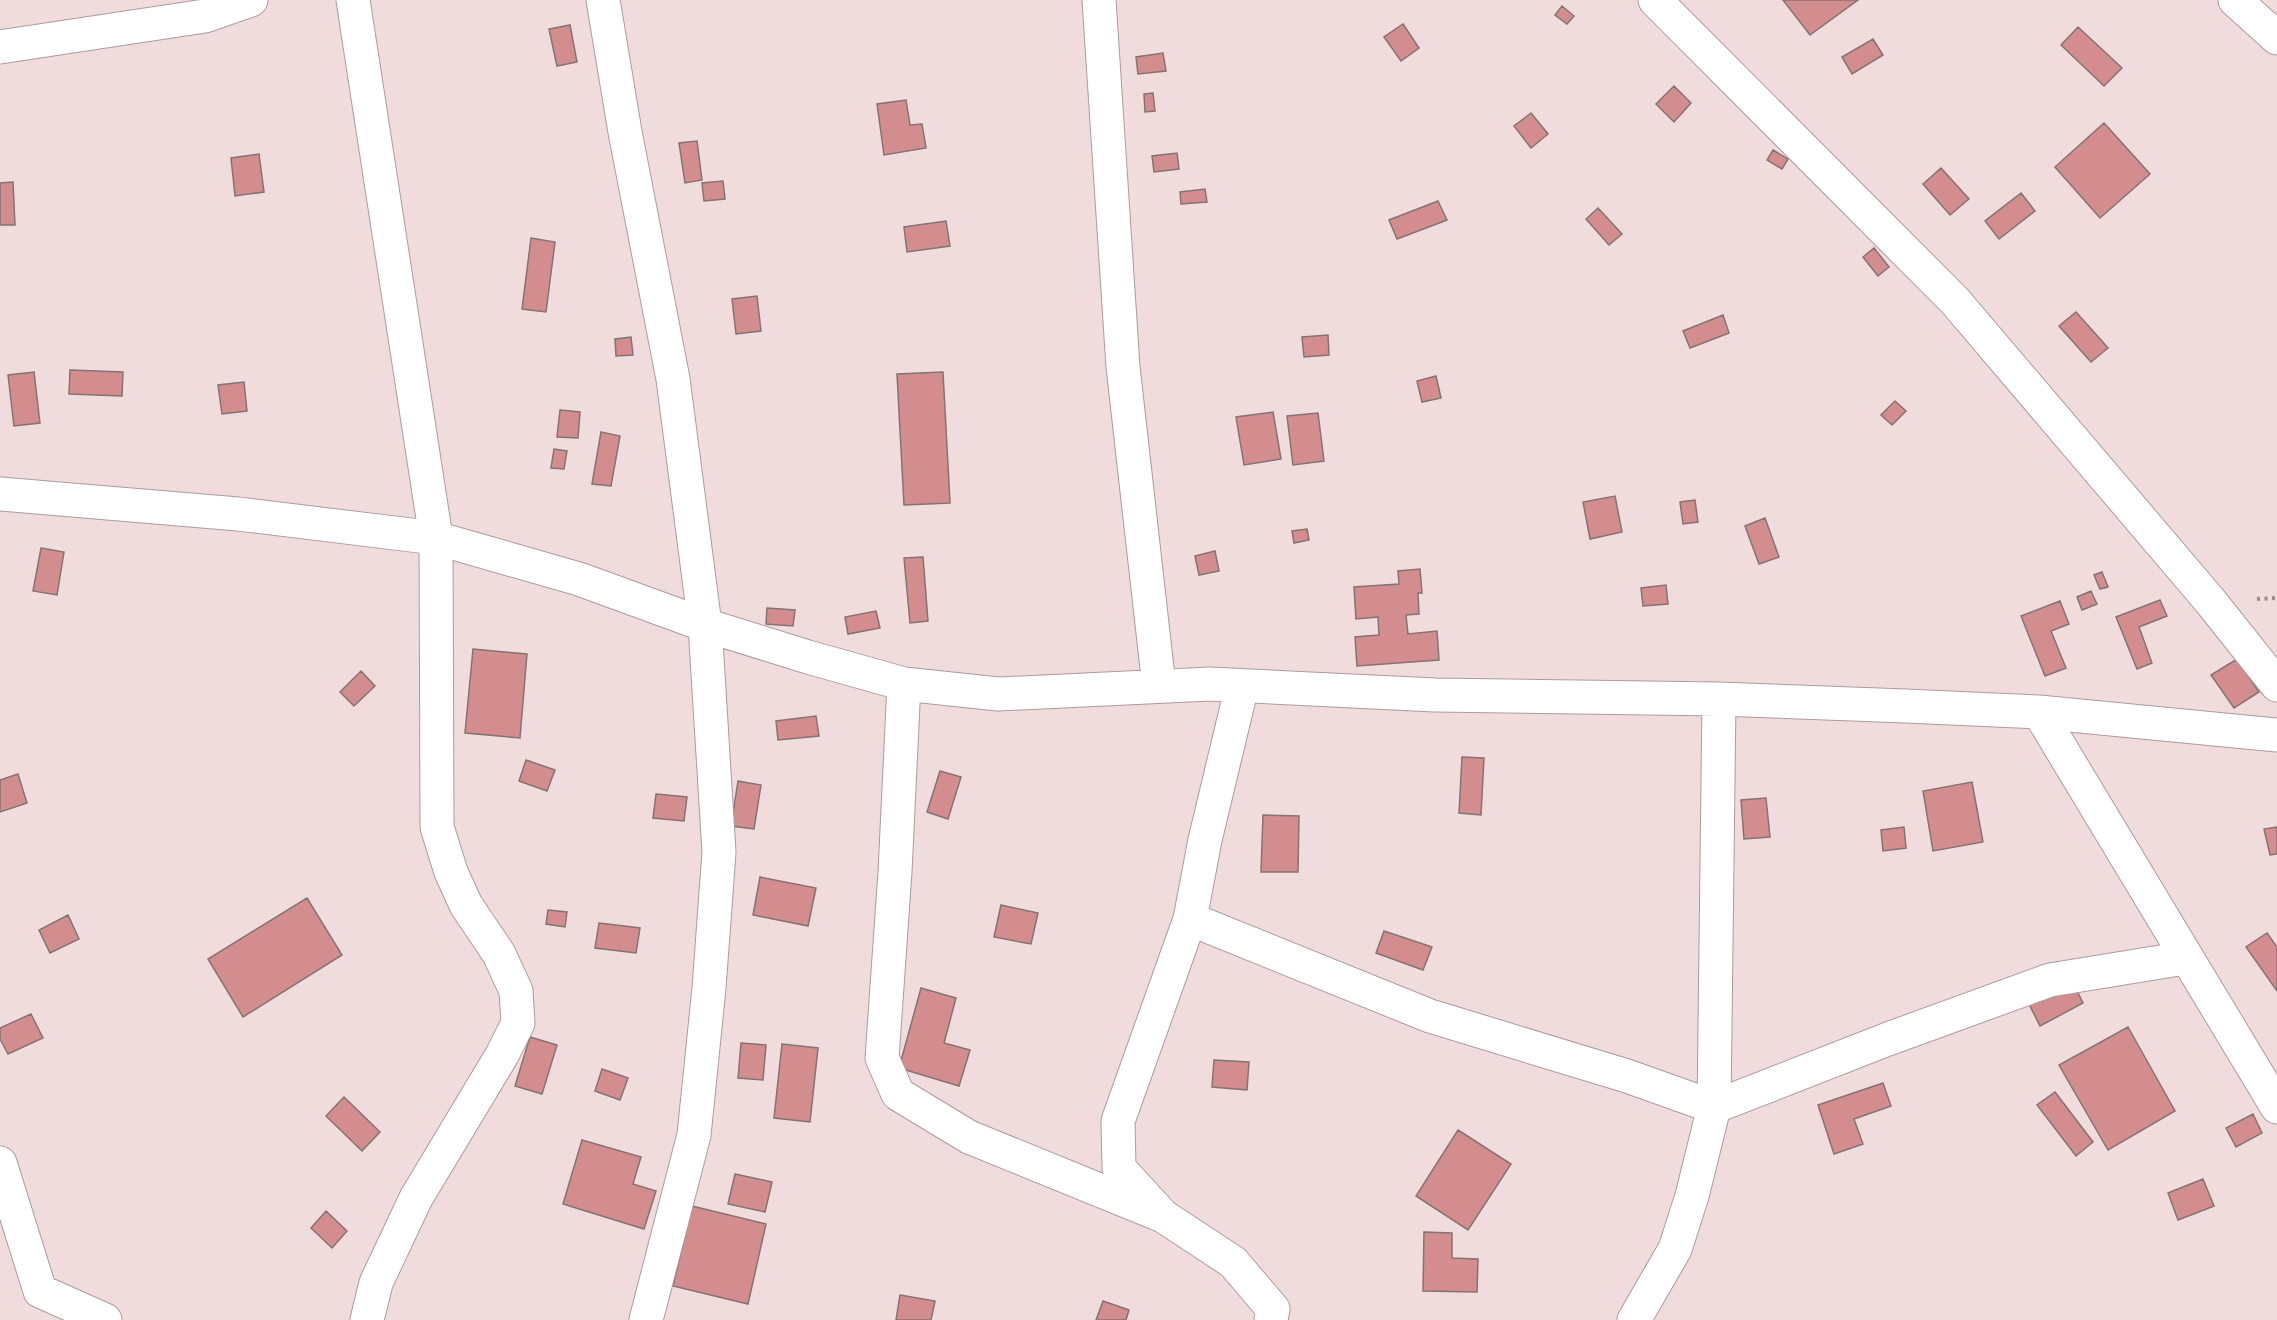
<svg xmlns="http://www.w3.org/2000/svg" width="2277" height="1320" viewBox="0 0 2277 1320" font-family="Ubuntu,sans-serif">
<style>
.building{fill:#d48d8e;stroke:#847372;stroke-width:1.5}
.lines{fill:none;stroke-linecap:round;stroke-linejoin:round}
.minor-casing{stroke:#ad9b9b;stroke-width:35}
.path{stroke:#9b8c8c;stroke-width:4;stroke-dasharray:3 4.5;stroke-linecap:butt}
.minor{stroke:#fff;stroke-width:33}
</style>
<rect width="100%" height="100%" fill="#f0dcdc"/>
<path class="building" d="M1783,0h75l-48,35z
M1562,6l12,10 -7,8 -12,-9z
M1403,24l16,24 -18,13 -17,-24z
M570,25l7,37 -20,4 -8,-37z
M2078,27l44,41 -18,18 -43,-41z
M1873,39l10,16 -31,19 -10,-17z
M1163,53l3,18 -28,3 -2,-17z
M1674,86l17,17 -17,19 -18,-18z
M1153,93l2,18 -10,1 -1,-18z
M906,100l4,25 12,-1 4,24 -42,7 -7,-51z
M1531,113l17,21 -17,14 -17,-22z
M2104,123l46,51 -50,44 -45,-51z
M697,141l5,39 -17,3 -6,-40z
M1773,150l15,9 -6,10 -15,-9z
M1177,153l2,16 -25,3 -2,-16z
M259,154l5,38 -29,4 -4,-38z
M1941,168l28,31 -19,16 -27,-31z
M723,181l2,18 -21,2 -2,-18z
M13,182l2,43h-15v-42z
M1205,189l2,13 -26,2 -1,-12z
M2021,193l14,18 -36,28 -14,-18z
M1438,201l9,19 -50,19 -8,-19z
M1598,208l24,26 -13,11 -23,-26z
M946,221l4,25 -43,6 -3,-25z
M531,238l24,4 -9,70 -24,-3z
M1874,248l15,19 -11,9 -15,-19z
M757,296l4,35 -25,3 -4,-35z
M2076,312l32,36 -17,14 -32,-36z
M1723,315l6,18 -39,15 -7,-17z
M1328,335l1,20 -25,2 -2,-20z
M631,337l2,18 -17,1 -1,-17z
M70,370l53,2 -1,24 -53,-2z
M34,372l6,51 -26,3 -6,-51z
M943,372l7,131 -46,2 -7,-131z
M1436,376l5,22 -19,4 -5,-21z
M244,382l3,29 -25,3 -4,-29z
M1895,401l11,10 -14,14 -11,-10z
M560,410l20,2 -2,26 -21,-1z
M1273,412l8,47 -37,6 -8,-48z
M1318,413l6,48 -31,4 -6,-49z
M601,432l19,4 -9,50 -19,-2z
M554,449l13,2 -3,18 -13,-1z
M1615,496l7,36 -32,7 -7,-37z
M1695,500l3,22 -15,2 -3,-22z
M1765,518l14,39 -20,7 -14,-38z
M1307,529l2,11 -15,3 -2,-12z
M41,548l23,4 -7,43 -24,-4z
M1215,551l4,20 -20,4 -4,-19z
M923,557l5,64 -18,2 -6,-65z
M1420,569l2,24h-4l1,21 -13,1 2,19 29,-3 2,29 -82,6 -2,-29 24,-2 -1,-18 -22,2 -2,-32 45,-3 -1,-13z
M2102,572l6,15 -8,2 -6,-14z
M1666,585l2,19 -25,2 -2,-18z
M2091,591l6,13 -15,6 -5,-13z
M2160,600l7,16 -28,11 13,36 -15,6 -21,-52z
M2060,601l9,23 -18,7 15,37 -21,8 -24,-60z
M767,608l28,2 -2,16 -27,-2z
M876,611l4,17 -32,6 -3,-17z
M473,649l54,5 -7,84 -55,-5z
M2237,659l22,33 -25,16 -23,-33z
M361,671l14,15 -21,20 -14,-14z
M816,716l3,20 -41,4 -2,-19z
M1462,757l22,1 -3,57 -22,-2z
M526,760l29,10 -8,21 -28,-10z
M940,771l21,6 -13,42 -21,-7z
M18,774l9,29 -27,9v-32z
M738,781l23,4 -7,44 -23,-3z
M1972,782l11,60 -50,9 -10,-60z
M656,794l31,3 -3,24 -31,-3z
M1766,798l4,39 -26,2 -3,-39z
M1263,815l36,1 -1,56h-37z
M1904,827l2,21 -23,3 -2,-21z
M2277,827v27l-7,1 -6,-26z
M760,877l56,11 -8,38 -55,-11z
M307,898l35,57 -99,62 -35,-58z
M1001,905l37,8 -7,31 -37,-7z
M548,910l19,2 -2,15 -19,-3z
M68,915l11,24 -29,14 -11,-23z
M599,923l41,5 -4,25 -41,-5z
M1384,931l48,16 -9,23 -47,-17z
M2267,933l10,14v44l-31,-44z
M2072,981l11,22 -43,23 -11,-22z
M921,988l35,10 -12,45 26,7 -11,36 -60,-18z
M31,1014l12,24 -35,16 -8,-15v-11z
M2128,1027l47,84 -67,39 -49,-85z
M530,1037l27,8 -15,49 -27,-8z
M741,1043l25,2 -3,35 -25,-2z
M782,1044l36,4 -8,74 -36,-4z
M1214,1060l35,2 -2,28 -35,-3z
M602,1069l26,9 -8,22 -25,-9z
M1883,1083l8,23 -37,13 9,25 -29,10 -16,-49z
M2055,1092l38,50 -17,14 -39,-51z
M344,1097l36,35 -18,19 -36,-35z
M2253,1114l9,19 -26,14 -10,-19z
M1458,1130l53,34 -43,66 -52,-34z
M582,1140l59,17 -8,27 23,7 -12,38 -81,-25z
M735,1174l37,8 -7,30 -37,-8z
M2203,1179l11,27 -36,14 -10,-27z
M692,1206l74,18 -18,80 -75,-18z
M326,1211l21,20 -15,17 -21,-20z
M1424,1232l28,1v25l26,1 -1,33 -54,-1z
M900,1295l35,6 -4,19h-35z
M1103,1301l26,9 -3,10h-30z"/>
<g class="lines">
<g class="minor-casing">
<path id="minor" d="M353,0l83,538 1,289 14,45 15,33 33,49 17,37 2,32 -16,32 -86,143 -40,85 -9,37
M603,0l22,132 48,247 32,246 14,227 -10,136 -15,147 -48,185
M1099,0l24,367 36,319
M1655,0l300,301 256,301 66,83
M2235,0l42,38
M0,47l205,-31 46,-16
M0,494l238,20 198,24 143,41 126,46 103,32 96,27 94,10 212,-10 225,11 284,4 187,7 133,6 238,23
M904,684l-9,188 -13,186 16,36 71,43 194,79
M1242,686l-37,154 -15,79 240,97 197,60 87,31 174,-68 162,-59 135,-22
M2039,712l238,395
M1190,919l-72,202 1,47 44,48 70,46 40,47 -2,11
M0,1163l40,128 65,29
M1634,1320l41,-71 17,-53 22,-89 5,-408"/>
</g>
<path class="path" d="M2257,599l20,-1"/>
<use href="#minor" class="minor"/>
</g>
</svg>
